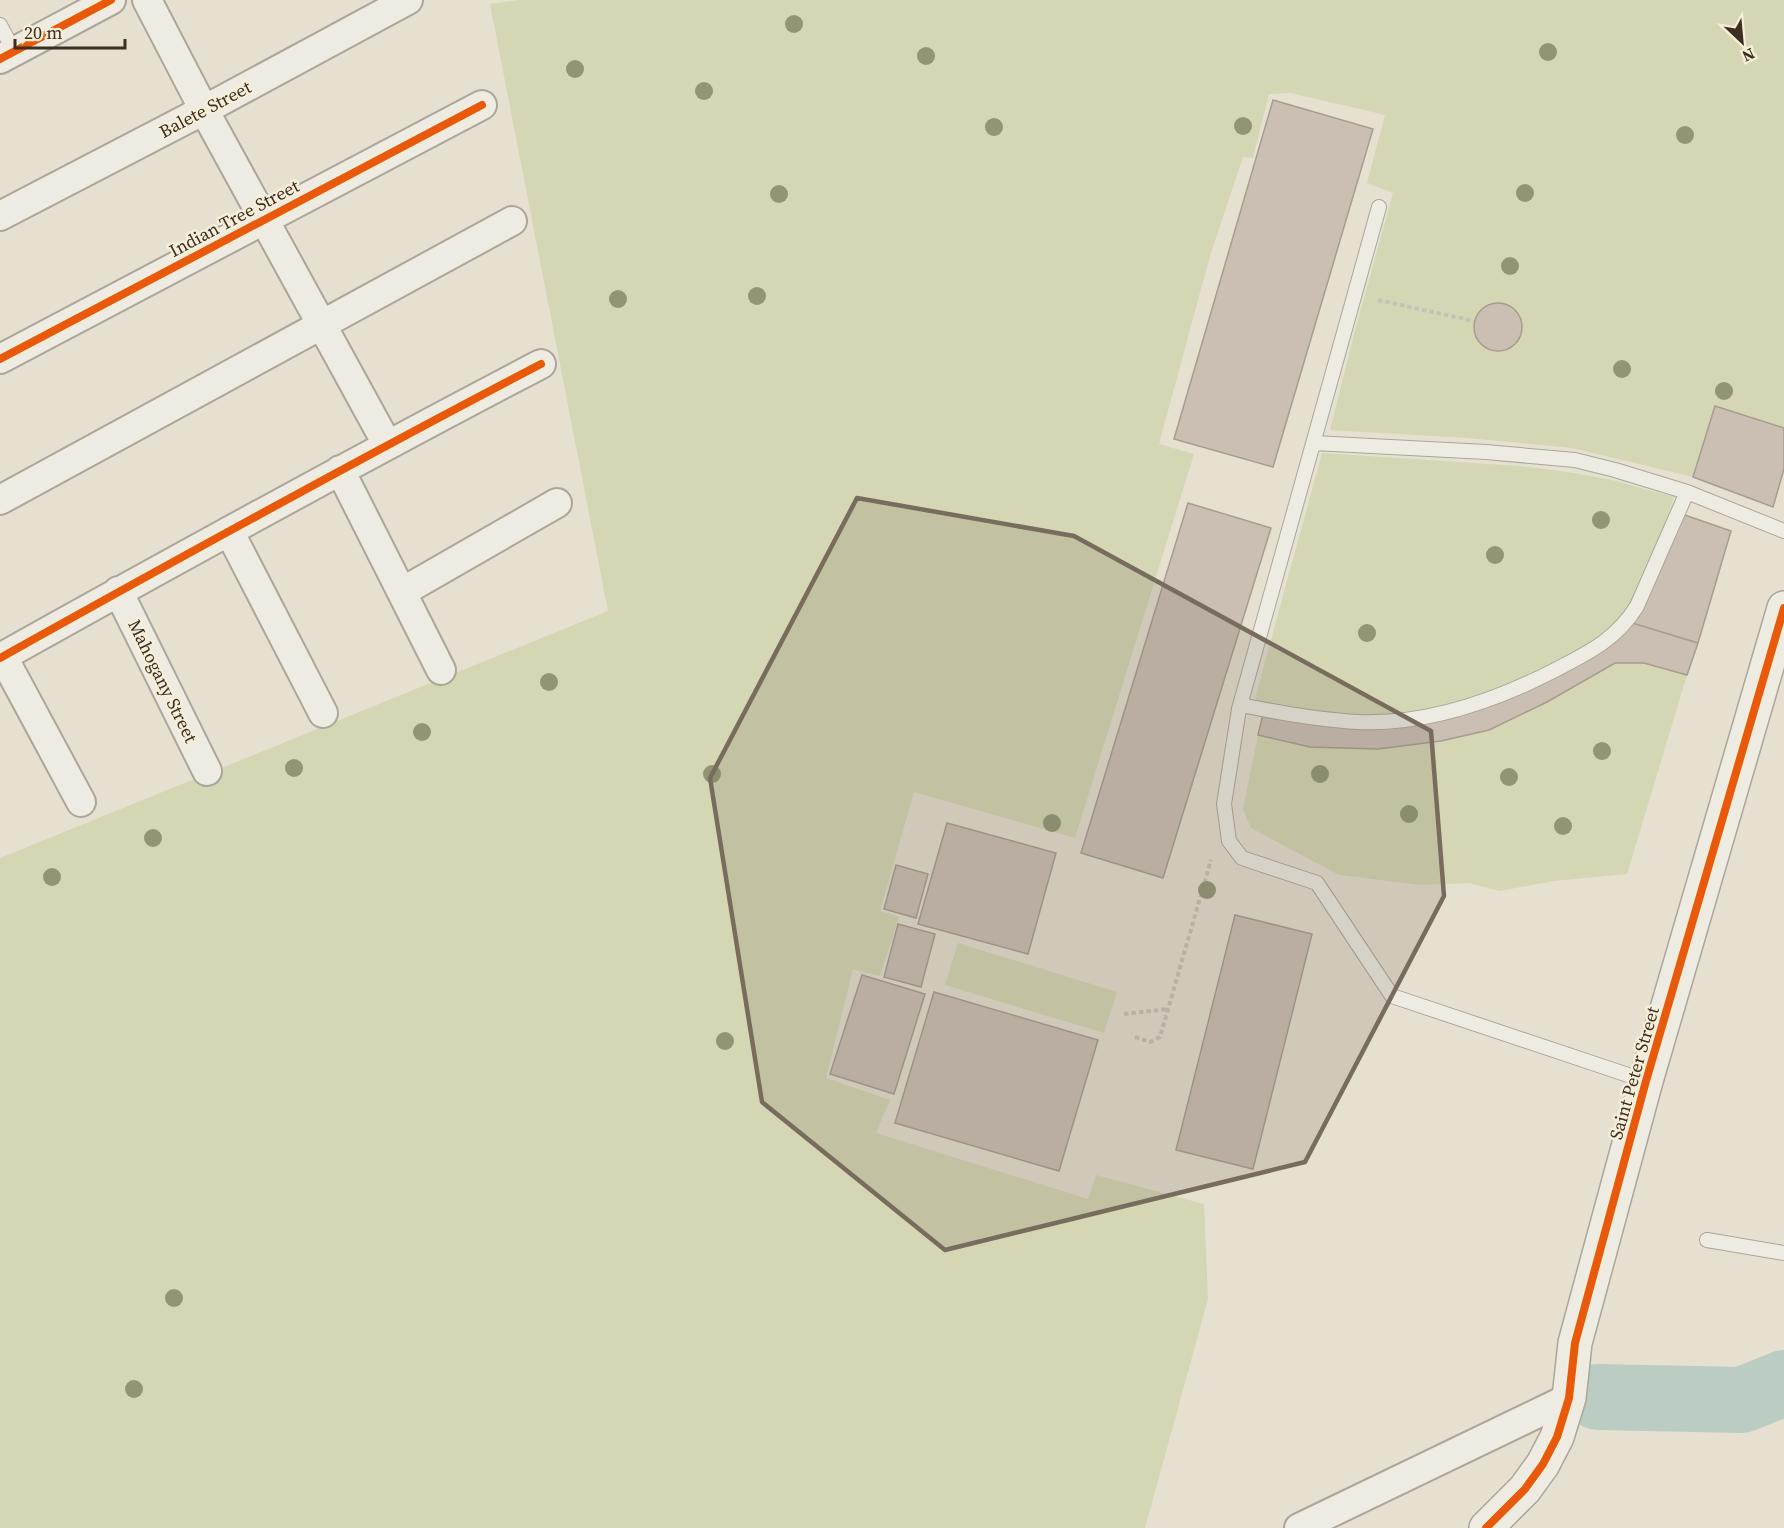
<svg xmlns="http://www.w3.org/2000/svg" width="1784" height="1528" viewBox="0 0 1784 1528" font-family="'Source Serif 4',serif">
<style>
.green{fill:#d5d6b3}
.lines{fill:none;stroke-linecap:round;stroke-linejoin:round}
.river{stroke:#bbccc2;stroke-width:66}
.building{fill:#cabfb2;stroke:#a79c90;stroke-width:1.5}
.service-casing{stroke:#aca599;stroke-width:16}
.minor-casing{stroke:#aca599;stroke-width:32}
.tertiary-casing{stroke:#aca599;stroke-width:36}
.path{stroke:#c7c2b9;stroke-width:4;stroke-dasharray:4.5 3;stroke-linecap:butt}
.service{stroke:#eeebe2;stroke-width:14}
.minor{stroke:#eeebe2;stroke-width:28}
.tertiary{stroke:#eeebe2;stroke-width:33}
.cycleway-casing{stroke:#f6eed8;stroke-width:11}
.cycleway{stroke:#e8590c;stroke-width:8}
.tree{fill:#919574}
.marked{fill:#786c5e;fill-opacity:0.2;stroke:#786c5e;stroke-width:4.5;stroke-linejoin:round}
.labels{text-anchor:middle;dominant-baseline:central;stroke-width:5;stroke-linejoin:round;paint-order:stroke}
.street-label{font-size:18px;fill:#3c2e20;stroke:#f6eed8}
</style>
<rect width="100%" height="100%" fill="#e6e0d1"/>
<path class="green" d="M518,0h1266v428l-69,-22 -22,71 -121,-29 -105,-10 -137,-8 22,-88 41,-149 -26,-10 18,-68 -94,-22 -22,1 -16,64 -10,-1 -33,99 -51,188 35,10 -119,384 -161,-46 -34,119 19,6 -19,59 -27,-7 -27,109 64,22 -14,33 212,66 8,-24 108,29 4,95 -63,229h-1145v-670l608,-247 -118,-607z
M1322,453l197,13 49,6 44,8 62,17 -37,107c-22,22 -64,54 -93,67 -17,7 -34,13 -51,20 -24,9 -50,18 -75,23 -52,9 -113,-4 -164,-12z
M1615,663h29l43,12 -60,199 -74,7 -53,10 -31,-8 -48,2 -82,-10 -88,-47 -8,-19 15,-74 52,12 68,2 63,-8 48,-11 58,-28z
M958,943l159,49 -13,41 -159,-48z"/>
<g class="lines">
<path class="river" d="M1598,1397l144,3 42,-17"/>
</g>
<path class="building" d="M1273,100l100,29 -100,338 -99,-28z
M1474 327a24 24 0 1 1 48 0a24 24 0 1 1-48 0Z
M1715,406l69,22v41l-11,38 -80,-30z
M1188,503l83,25 -108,350 -82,-25z
M1682,514l49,17 -33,112 -69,-21z
M1629,622l69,21 -11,32 -43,-12h-29l-68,39 -58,28 -48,11 -63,8 -68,-2 -52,-12 5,-21 155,10 179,-72z
M947,823l109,30 -28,101 -110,-30z
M896,865l32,9 -12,44 -32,-9z
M1235,915l77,19 -59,235 -77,-19z
M898,924l37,10 -14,53 -37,-10z
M862,975l63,19 -31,100 -64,-20z
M934,992l164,48 -39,131 -164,-48z"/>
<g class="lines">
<g class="service-casing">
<path id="service" d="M0,25l14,26
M1379,207l-140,502 -15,95 5,37 13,17 75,25 75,113 254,85
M1314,443l172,9 89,8 40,10 72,22 97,39
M1241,705c39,8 77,15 117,17 69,3 137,-21 197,-52 33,-17 62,-31 82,-64l50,-114
M1707,1240l77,13"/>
</g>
<g class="minor-casing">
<path id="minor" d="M147,0l57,110 183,334
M0,59l111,-59
M0,216l204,-106 204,-110
M0,359l482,-254
M340,470l101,200
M0,500l512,-279
M229,531l94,182
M118,591l89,180
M402,592l155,-89
M3,657l78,145
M0,658c179,-100 359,-199 541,-294
M1299,1528l270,-130"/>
</g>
<g class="tertiary-casing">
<path id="tertiary" d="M1486,1528l39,-39 18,-25 14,-27 12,-39 6,-55 71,-262 138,-473"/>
</g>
<path class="path" d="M1378,300l96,21
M1124,1014l44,-5
M1135,1037l15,5 10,-5 51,-177"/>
<use href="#service" class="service"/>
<use href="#minor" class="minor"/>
<use href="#tertiary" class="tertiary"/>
<g class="cycleway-casing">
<path id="cycleway" d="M0,59l111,-59
M0,359l482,-254
M0,658c179,-100 359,-199 541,-294
M1486,1528l39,-39 18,-25 14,-27 12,-39 6,-55 71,-262 138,-473"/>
</g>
<use href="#cycleway" class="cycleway"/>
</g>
<g class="tree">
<circle cx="794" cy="24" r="9"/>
<circle cx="1548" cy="52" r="9"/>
<circle cx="926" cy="56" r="9"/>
<circle cx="575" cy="69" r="9"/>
<circle cx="704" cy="91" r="9"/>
<circle cx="1243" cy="126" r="9"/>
<circle cx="994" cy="127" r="9"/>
<circle cx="1685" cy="135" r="9"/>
<circle cx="1525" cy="193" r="9"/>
<circle cx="779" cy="194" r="9"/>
<circle cx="1510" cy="266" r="9"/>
<circle cx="757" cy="296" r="9"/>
<circle cx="618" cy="299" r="9"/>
<circle cx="1622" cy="369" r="9"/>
<circle cx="1724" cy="391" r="9"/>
<circle cx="1601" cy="520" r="9"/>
<circle cx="1495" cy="555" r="9"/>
<circle cx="1367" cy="633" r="9"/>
<circle cx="549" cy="682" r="9"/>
<circle cx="422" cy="732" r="9"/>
<circle cx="1602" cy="751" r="9"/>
<circle cx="294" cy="768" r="9"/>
<circle cx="712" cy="774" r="9"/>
<circle cx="1320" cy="774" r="9"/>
<circle cx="1509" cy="777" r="9"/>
<circle cx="1409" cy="814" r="9"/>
<circle cx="1052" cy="823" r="9"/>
<circle cx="1563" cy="826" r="9"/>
<circle cx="153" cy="838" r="9"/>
<circle cx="52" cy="877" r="9"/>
<circle cx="1207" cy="890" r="9"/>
<circle cx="725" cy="1041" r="9"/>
<circle cx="174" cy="1298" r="9"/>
<circle cx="134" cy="1389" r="9"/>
</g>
<path class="marked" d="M857,498l217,38 357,195 13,165 -139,266 -360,88 -183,-148 -52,-324z"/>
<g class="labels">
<g class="street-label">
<text transform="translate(205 109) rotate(-28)">Balete Street</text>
<text transform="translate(234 218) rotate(-28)">Indian Tree Street</text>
<text transform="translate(163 681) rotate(64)">Mahogany Street</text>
<text transform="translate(1634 1073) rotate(-74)">Saint Peter Street</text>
</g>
</g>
<g transform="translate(1742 42) rotate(154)" stroke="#f6eed8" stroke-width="4.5" paint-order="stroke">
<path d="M0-4.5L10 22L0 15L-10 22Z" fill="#3c2e20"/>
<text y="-9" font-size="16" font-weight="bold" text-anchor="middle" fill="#3c2e20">N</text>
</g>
<path d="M15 39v9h110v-9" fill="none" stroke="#3c2e20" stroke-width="3"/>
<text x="24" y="39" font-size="18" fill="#3c2e20" stroke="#f6eed8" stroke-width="4.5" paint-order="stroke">20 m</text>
</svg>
